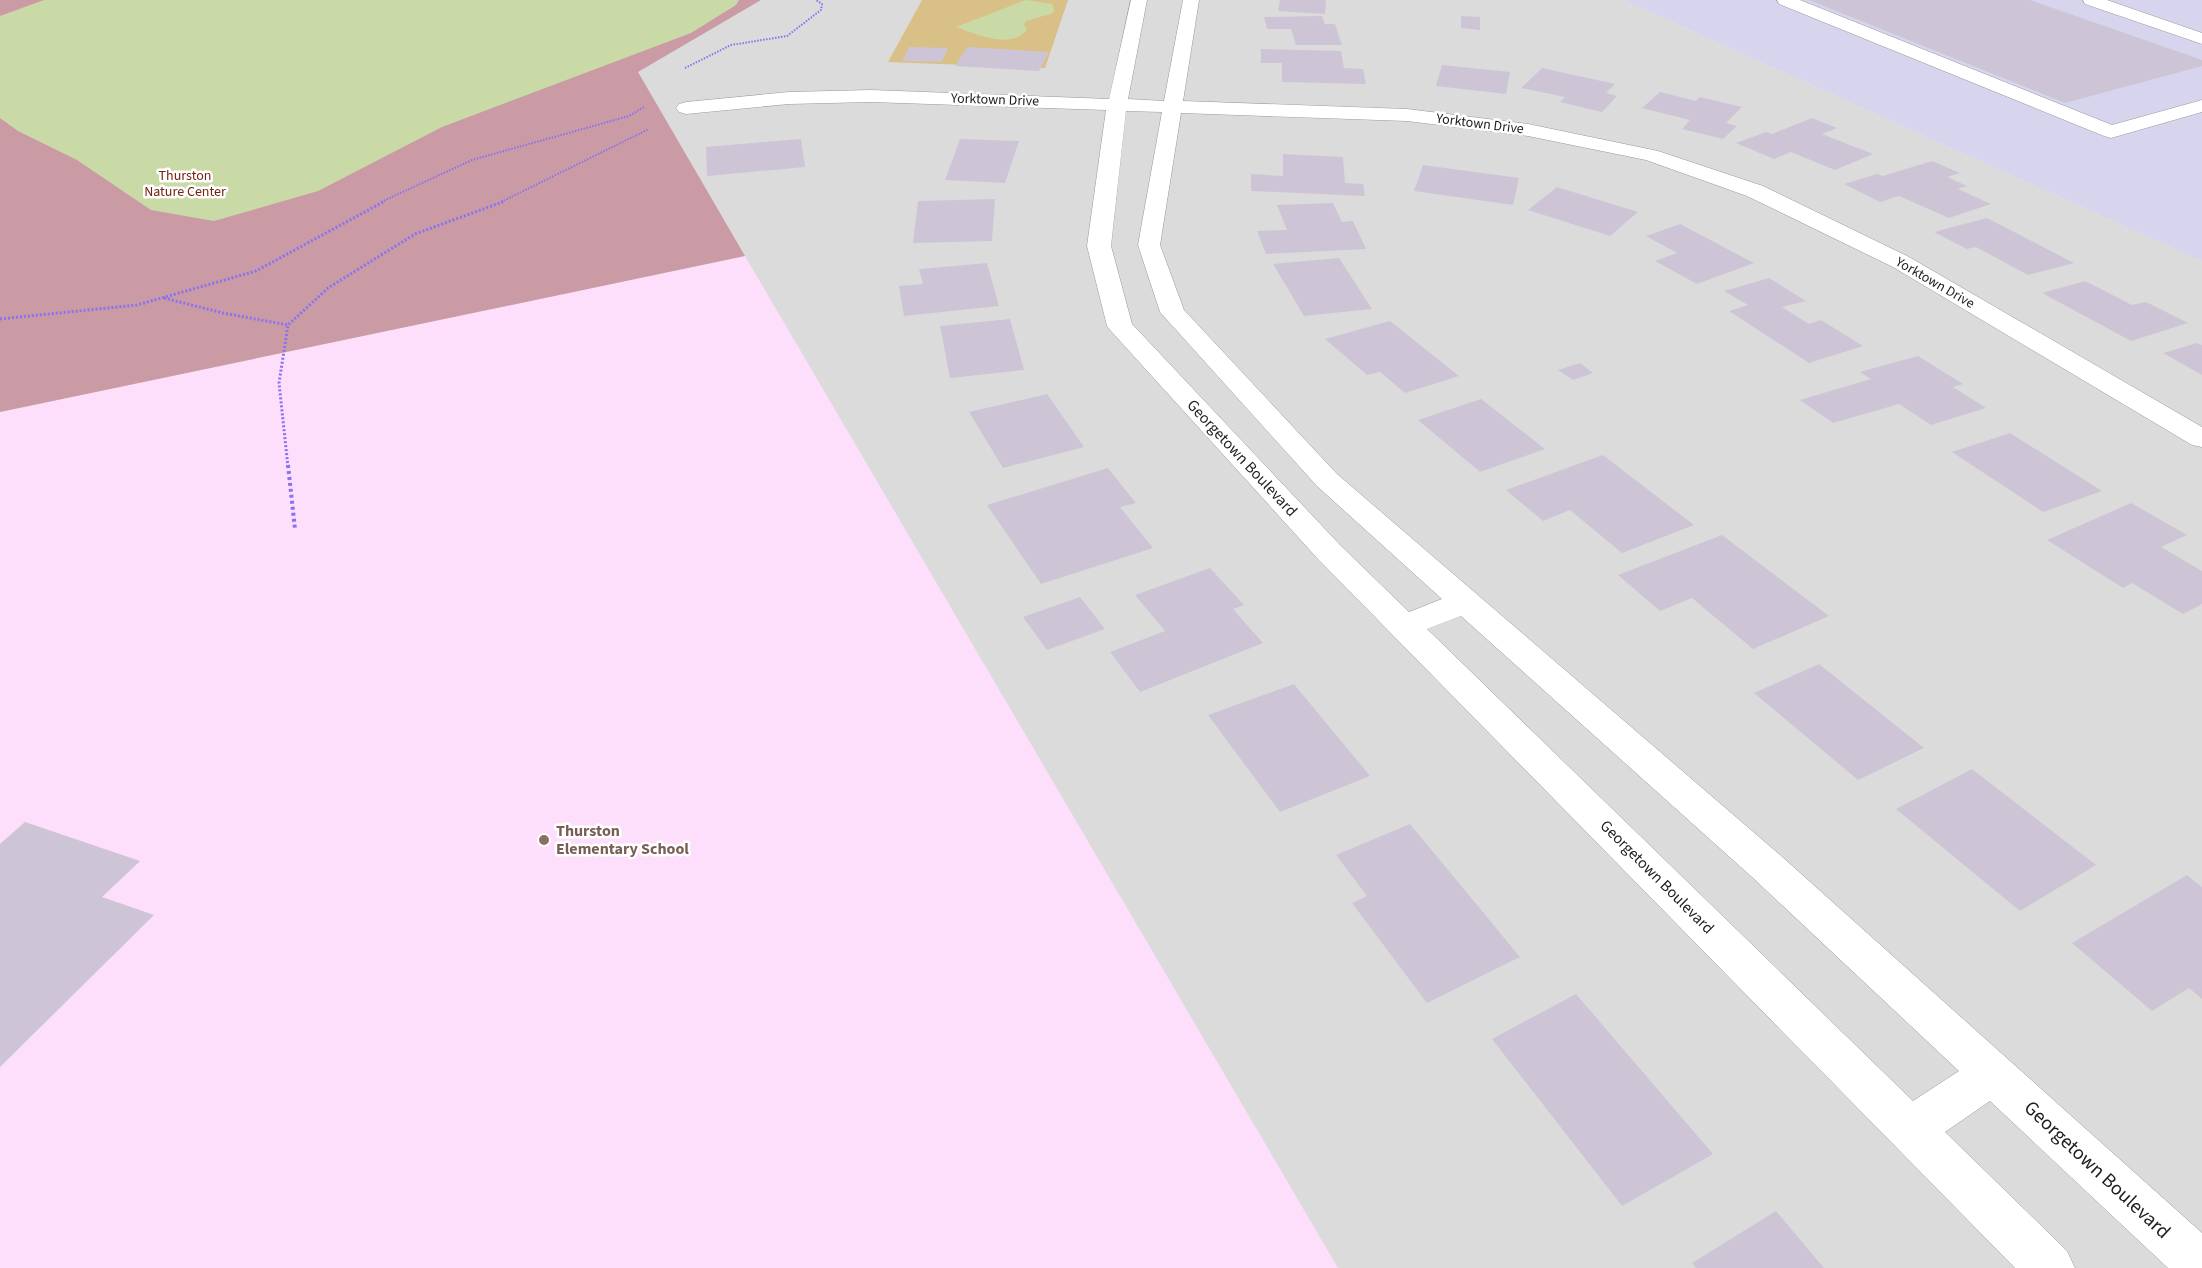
<svg xmlns="http://www.w3.org/2000/svg" width="2202" height="1268" viewBox="0 0 2202 1268" font-family="'Source Sans 3',sans-serif">
<style>
.residential{fill:#dbdbdc}
.commercial{fill:#d7d4ee}
.education{fill:#fddefb}
.forest{fill:#cb9ba5}
.pitch{fill:#d9c086}
.water{fill:#cadaa7}
.building{fill:#cdc5d5}
.lines{fill:none;stroke-linecap:round;stroke-linejoin:round}
.service-casing{stroke:#989898;stroke-width:1}
.minor-casing{stroke:#989898;stroke-width:1}
.path-far2{stroke:#8972f2;stroke-width:2;stroke-dasharray:1.5 1.5;stroke-linecap:butt}
.path-far1{stroke:#8972f2;stroke-width:3;stroke-dasharray:2 2;stroke-linecap:butt}
.path{stroke:#8972f2;stroke-width:4;stroke-dasharray:3 3;stroke-linecap:butt}
.service{fill:#fff;fill-rule:evenodd}
.minor{fill:#fff;fill-rule:evenodd}
.education-dot{fill:#8d6e63;stroke:#fff;stroke-width:2}
.labels{text-anchor:middle;dominant-baseline:central;stroke-width:5;stroke-linejoin:round;paint-order:stroke}
.far-street-label{font-size:14px;fill:#1e1e1e;stroke:#fff}
.far-park-label{font-size:14px;fill:#762212;stroke:#fff}
.street-label{font-size:16px;fill:#1e1e1e;stroke:#fff}
.education-label{font-size:16px;font-weight:bold;fill:#785e54;stroke:#fff;text-anchor:start}
.near-street-label{font-size:20px;fill:#1e1e1e;stroke:#fff}
</style>
<rect width="100%" height="100%" fill="#ece4ee"/>
<path class="residential" d="M0,0h1624l578,261v1007h-2202z"/>
<path class="commercial" d="M1624,0h578v261z"/>
<path class="education" d="M745,256l593,1012h-1338v-856z"/>
<path class="forest" d="M0,0h761l-123,72 107,184 -745,156z"/>
<path class="pitch" d="M922,0h146l-23,68 -157,-6z"/>
<path class="water" d="M44,0h695l-3,5 -45,28 -249,94 -124,64 -104,30 -63,-11 -74,-50 -59,-29 -18,-13v-102z
M1026,0l26,4 2,5 -1,4 -27,8 -2,4 3,5c-17,20 -51,4 -71,-3z"/>
<path class="building" d="M1280,0h46l-1,14 -47,-3z
M1809,0h221l172,60v6l-137,37z
M1322,16l3,8h10l7,21h-46l-5,-16h-24l-3,-12z
M1461,16l19,1v13l-19,-2z
M909,47l39,1 -6,14 -40,-1z
M967,47l82,5 -10,19 -84,-5z
M1261,49l80,2 3,17 19,1 3,15 -84,-2v-19h-21z
M1442,65l68,7 -4,22 -70,-8z
M1542,68l73,16 -9,9 11,3 -15,16 -42,-10 5,-5 -44,-9z
M1660,92l36,9 4,-4 42,10 -16,16 11,3 -14,13 -41,-10 8,-9 -48,-12z
M1812,118l25,10 -15,6 51,20 -38,16 -44,-18 -17,7 -38,-16 30,-11 6,2z
M801,139l4,28 -98,9 -1,-29z
M960,139l59,2 -14,42 -60,-3z
M1283,154l60,3 2,26 18,1 2,12 -114,-5v-17l32,2z
M1932,161l28,12 -13,4 20,9 -9,3 33,15 -42,14 -50,-22 -19,6 -36,-18 33,-10 6,2z
M1423,165l96,13 -6,27 -99,-14z
M1557,187l81,25 -28,24 -82,-26z
M995,199l-3,42 -79,2 5,-42z
M1333,203l9,19 11,-1 13,28 -100,5 -9,-23 30,-1 -10,-25z
M1987,218l87,45 -46,12 -52,-28 -9,2 -33,-17z
M1680,224l74,39 -57,21 -42,-23 22,-8 -31,-17z
M1339,258l33,51 -68,7 -31,-52z
M987,263l12,43 -95,10 -5,-30 24,-2 -4,-15z
M1769,278l37,23 -24,6 27,17 12,-4 42,26 -54,17 -80,-52 19,-6 -24,-14z
M2085,281l47,24 14,-3 42,21 -57,18 -89,-48z
M1010,319l14,51 -74,8 -10,-52z
M1390,321l69,55 -54,17 -25,-21 -13,3 -42,-36z
M2197,343l5,2v30l-39,-22z
M1918,356l45,28 -10,3 33,21 -55,17 -32,-21 -66,19 -33,-23 71,-21 -11,-7z
M1580,363l13,10 -20,7 -15,-10z
M1047,394l37,53 -81,21 -34,-56z
M1481,399l64,50 -65,23 -62,-52z
M2010,433l92,58 -59,21 -91,-60z
M1603,455l91,70 -72,28 -52,-43 -27,11 -37,-31z
M1108,468l28,35 -16,4 33,41 -112,36 -54,-79z
M2131,503l56,32 -26,12 41,24v33l-19,10 -51,-31 -9,5 -76,-48z
M1722,535l107,81 -76,33 -61,-51 -32,13 -42,-36z
M1210,568l34,37 -11,4 30,34 -123,49 -30,-40 55,-21 -30,-36z
M1080,597l25,32 -58,21 -24,-33z
M1819,664l105,84 -66,32 -104,-87z
M1294,684l76,92 -90,36 -72,-97z
M1972,769l124,96 -76,46 -124,-102z
M25,822l115,39 -38,36 52,18 -154,152v-223z
M1410,824l110,133 -93,46 -75,-100 15,-7 -31,-41z
M2187,875l15,12v112l-13,-11 -37,23 -80,-68z
M1576,994l137,160 -91,52 -130,-167z
M1776,1211l48,57h-128l-4,-5z"/>
<g class="lines">
<g class="service-casing">
<path id="service" d="M1777,0h23l312,125 90,-25v12l-91,26 -7,-2 -325,-132z
M2083,0h24l95,33v11l-117,-40z"/>
</g>
<g class="minor-casing">
<path id="minor" d="M1131,0h16l-19,99 36,2 19,-101h16l-16,101 224,8 121,15 130,27 105,35 146,71 293,170v20l-10,-2 -299,-178 -146,-71 -101,-36 -118,-24 -121,-15 -226,-8 -21,132 24,65 153,164 443,381 422,378v35h-34l-178,-167 -45,31 122,119 8,17h-60l-697,-709 -207,-228 -4,-5 -20,-80 19,-136 -235,-8 -82,2 -103,10 -7,-2 -3,-4 3,-4 7,-2 103,-10 82,-2 238,9zM1126,111l36,1 -24,133 22,67 157,174 125,113 -33,13 -69,-67 -208,-221 -21,-78zM1461,616l291,261 207,194 -46,30 -486,-472z"/>
</g>
<path class="path-far2" d="M685,68l46,-23 56,-9 34,-26 1,-6 -6,-4
M381,202l91,-42 157,-44 15,-9
M501,202l148,-73"/>
<path class="path-far1" d="M164,298l59,15 65,12
M0,319l137,-14 119,-34 129,-70
M288,467l-9,-84 9,-58 40,-37 87,-54 90,-33"/>
<path class="path" d="M288,465l7,64"/>
<use href="#service" class="service"/>
<use href="#minor" class="minor"/>
</g>
<circle class="education-dot" cx="544" cy="840" r="6"/>
<g class="labels">
<g class="far-street-label">
<text transform="translate(995 100) rotate(2)">Yorktown Drive</text>
<text transform="translate(1480 124) rotate(7)">Yorktown Drive</text>
<text transform="translate(1935 283) rotate(30)">Yorktown Drive</text>
</g>
<g class="far-park-label">
<text x="185" y="176">Thurston<tspan x="185" dy="16">Nature Center</tspan></text>
</g>
<g class="street-label">
<text transform="translate(1242 458) rotate(47)">Georgetown Boulevard</text>
<text transform="translate(1657 877) rotate(45)">Georgetown Boulevard</text>
</g>
<g class="education-label">
<text x="556" y="831">Thurston<tspan x="556" dy="18">Elementary School</tspan></text>
</g>
<g class="near-street-label">
<text transform="translate(2097 1170) rotate(43)">Georgetown Boulevard</text>
</g>
</g>
</svg>
